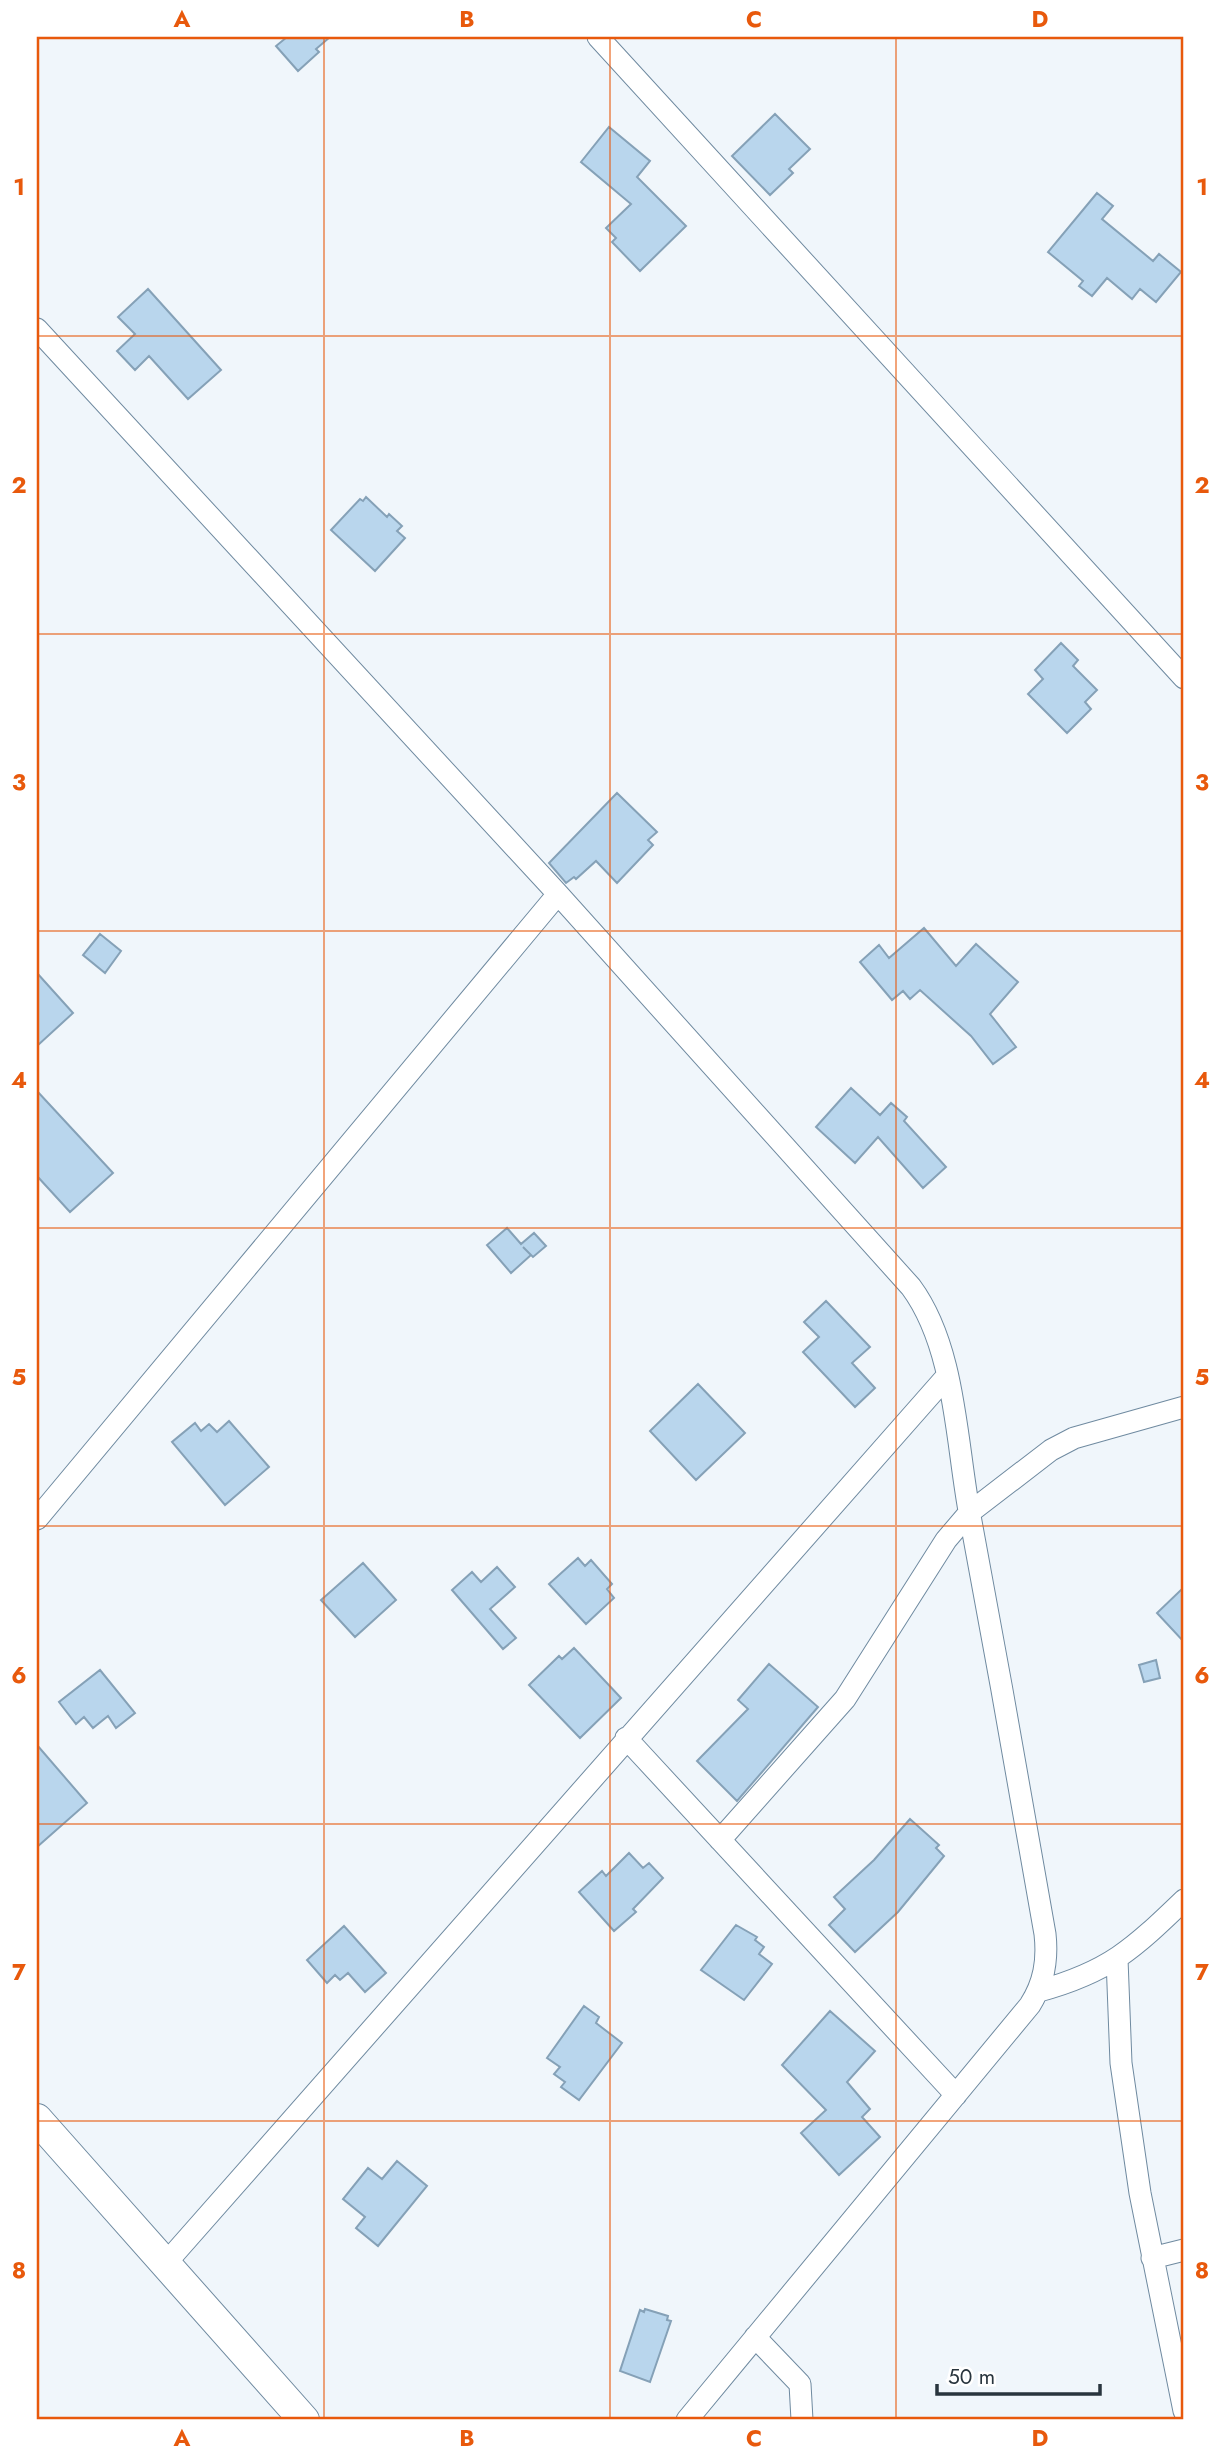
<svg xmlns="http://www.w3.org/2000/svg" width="1221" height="2457" viewBox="0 0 1221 2457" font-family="Jost,sans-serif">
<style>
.building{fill:#b9d6ed;stroke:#85a1b7;stroke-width:2}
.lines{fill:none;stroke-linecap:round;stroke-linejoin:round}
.street-casing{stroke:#6f8aa0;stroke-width:23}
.secondary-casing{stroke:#6f8aa0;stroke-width:32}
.street{stroke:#fff;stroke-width:21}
.secondary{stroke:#fff;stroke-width:30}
.grid{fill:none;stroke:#e8590c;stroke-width:2;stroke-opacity:0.55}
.neatline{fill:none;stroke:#e8590c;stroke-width:2.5}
.grid-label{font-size:23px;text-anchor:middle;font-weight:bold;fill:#e8590c}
</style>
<rect width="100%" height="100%" fill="#f0f6fb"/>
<path class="building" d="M287,37h43l-14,12 3,3 -21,19 -22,-25z
M775,114l35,35 -21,20 4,4 -23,22 -38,-39z
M609,127l41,34 -13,16 49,49 -46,45 -28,-29 4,-4 -10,-10 25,-24 -50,-42z
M1097,193l16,13 -11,13 51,42 6,-7 22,18 -25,30 -16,-13 -8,10 -25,-21 -15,18 -13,-10 4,-5 -35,-29z
M148,289l73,81 -33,29 -39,-43 -14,14 -18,-19 18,-17 -17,-17z
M366,497l21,20 2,-3 13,12 -5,5 8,7 -30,33 -44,-41 29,-31 3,2z
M1061,643l17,17 -5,6 24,24 -12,12 6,7 -24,24 -39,-39 15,-15 -8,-9z
M617,793l40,39 -9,8 5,5 -36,38 -21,-22 -20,18 -2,-2 -8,6 -17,-20z
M924,928l32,38 20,-22 42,38 -28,32 26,33 -23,17 -22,-28 -51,-46 -10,9 -7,-8 -11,9 -32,-38 19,-17 10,13z
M100,934l21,17 -16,22 -22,-18z
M37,973l36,40 -36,33z
M851,1088l29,27 11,-12 16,14 -3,4 42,46 -23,21 -45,-51 -23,26 -39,-36z
M37,1091l76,82 -43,39 -33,-36z
M507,1228l14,16 13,-11 12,13 -13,11 -10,-10 8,8 -20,18 -24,-28z
M826,1301l44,46 -18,16 23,25 -20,19 -52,-55 16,-15 -15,-15z
M698,1384l47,49 -49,47 -46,-49z
M229,1421l40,46 -44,38 -53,-63 23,-19 6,8 8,-7 8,8z
M578,1558l7,8 6,-6 21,24 -5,5 7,9 -28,26 -37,-40z
M363,1563l33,37 -41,37 -34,-37z
M497,1567l18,20 -25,22 26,29 -13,11 -51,-59 20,-18 9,10z
M1184,1587v55l-27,-29z
M574,1648l47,50 -41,40 -51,-53 30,-29 3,3z
M1156,1660l4,18 -16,4 -5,-17z
M769,1664l49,43 -81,94 -40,-40 51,-52 -10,-9z
M100,1670l35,43 -19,15 -8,-12 -15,12 -9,-11 -8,7 -17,-22z
M37,1745l50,58 -50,44z
M910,1819l29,26 -3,3 8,8 -46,56 -43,40 -26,-27 16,-16 -11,-12 40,-37z
M629,1853l14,15 6,-5 14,15 -30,31 3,3 -22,19 -35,-39 23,-21 4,5z
M736,1925l21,12 -2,3 9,7 -5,7 13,10 -28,36 -43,-30z
M344,1926l42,47 -21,19 -17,-19 -8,7 -5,-5 -8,8 -20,-23z
M584,2006l15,11 -3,6 26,20 -43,57 -18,-13 4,-5 -11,-8 6,-7 -13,-9z
M830,2011l45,40 -28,31 23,27 -8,8 18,20 -41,38 -38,-42 25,-23 -44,-45z
M397,2161l30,25 -49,60 -22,-18 9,-11 -22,-18 25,-31 14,11z
M645,2309l23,7 -1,4 4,1 -21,61 -30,-11 20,-61 4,2z"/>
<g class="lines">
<g class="street-casing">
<path id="street" d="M598,37l586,641
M37,329l521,565 353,393c45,61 45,156 59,229 26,139 51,279 75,418 3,27 -1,49 -15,71l-343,415
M37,1519l521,-625
M626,1738l330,357
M720,1840l125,-141 101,-159 23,-27 82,-63 23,-12 110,-31
M1117,1959l4,104 19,130 44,218
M1039,1991c70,-19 94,-42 145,-91
M1152,2258l32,-8
M166,2263l781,-887
M755,2337l45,47 2,36"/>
</g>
<g class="secondary-casing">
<path id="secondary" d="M37,2119l267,301"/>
</g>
<use href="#street" class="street"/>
<use href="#secondary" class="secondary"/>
</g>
<path class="grid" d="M324,37v2383M610,37v2383M896,37v2383M37,336h1147M37,634h1147M37,931h1147M37,1228h1147M37,1526h1147M37,1824h1147M37,2121h1147"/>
<rect width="1221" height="2457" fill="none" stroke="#ffffff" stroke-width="77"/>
<path d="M937 2384v10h163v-10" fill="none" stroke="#29353e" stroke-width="3.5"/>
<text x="948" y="2384" font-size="21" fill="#29353e" stroke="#ffffff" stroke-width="5" paint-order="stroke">50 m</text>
<rect x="38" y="38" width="1144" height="2380" class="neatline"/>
<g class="grid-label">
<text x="182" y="27">A</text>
<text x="467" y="27">B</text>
<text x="754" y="27">C</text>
<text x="1040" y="27">D</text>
<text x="19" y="195">1</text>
<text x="1202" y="195">1</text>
<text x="19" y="493">2</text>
<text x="1202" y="493">2</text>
<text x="19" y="790">3</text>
<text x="1202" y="790">3</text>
<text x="19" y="1088">4</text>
<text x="1202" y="1088">4</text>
<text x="19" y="1385">5</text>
<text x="1202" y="1385">5</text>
<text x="19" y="1683">6</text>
<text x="1202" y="1683">6</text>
<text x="19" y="1980">7</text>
<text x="1202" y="1980">7</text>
<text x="19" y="2278">8</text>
<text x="1202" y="2278">8</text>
<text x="182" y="2446">A</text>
<text x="467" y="2446">B</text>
<text x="754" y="2446">C</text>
<text x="1040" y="2446">D</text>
</g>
</svg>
